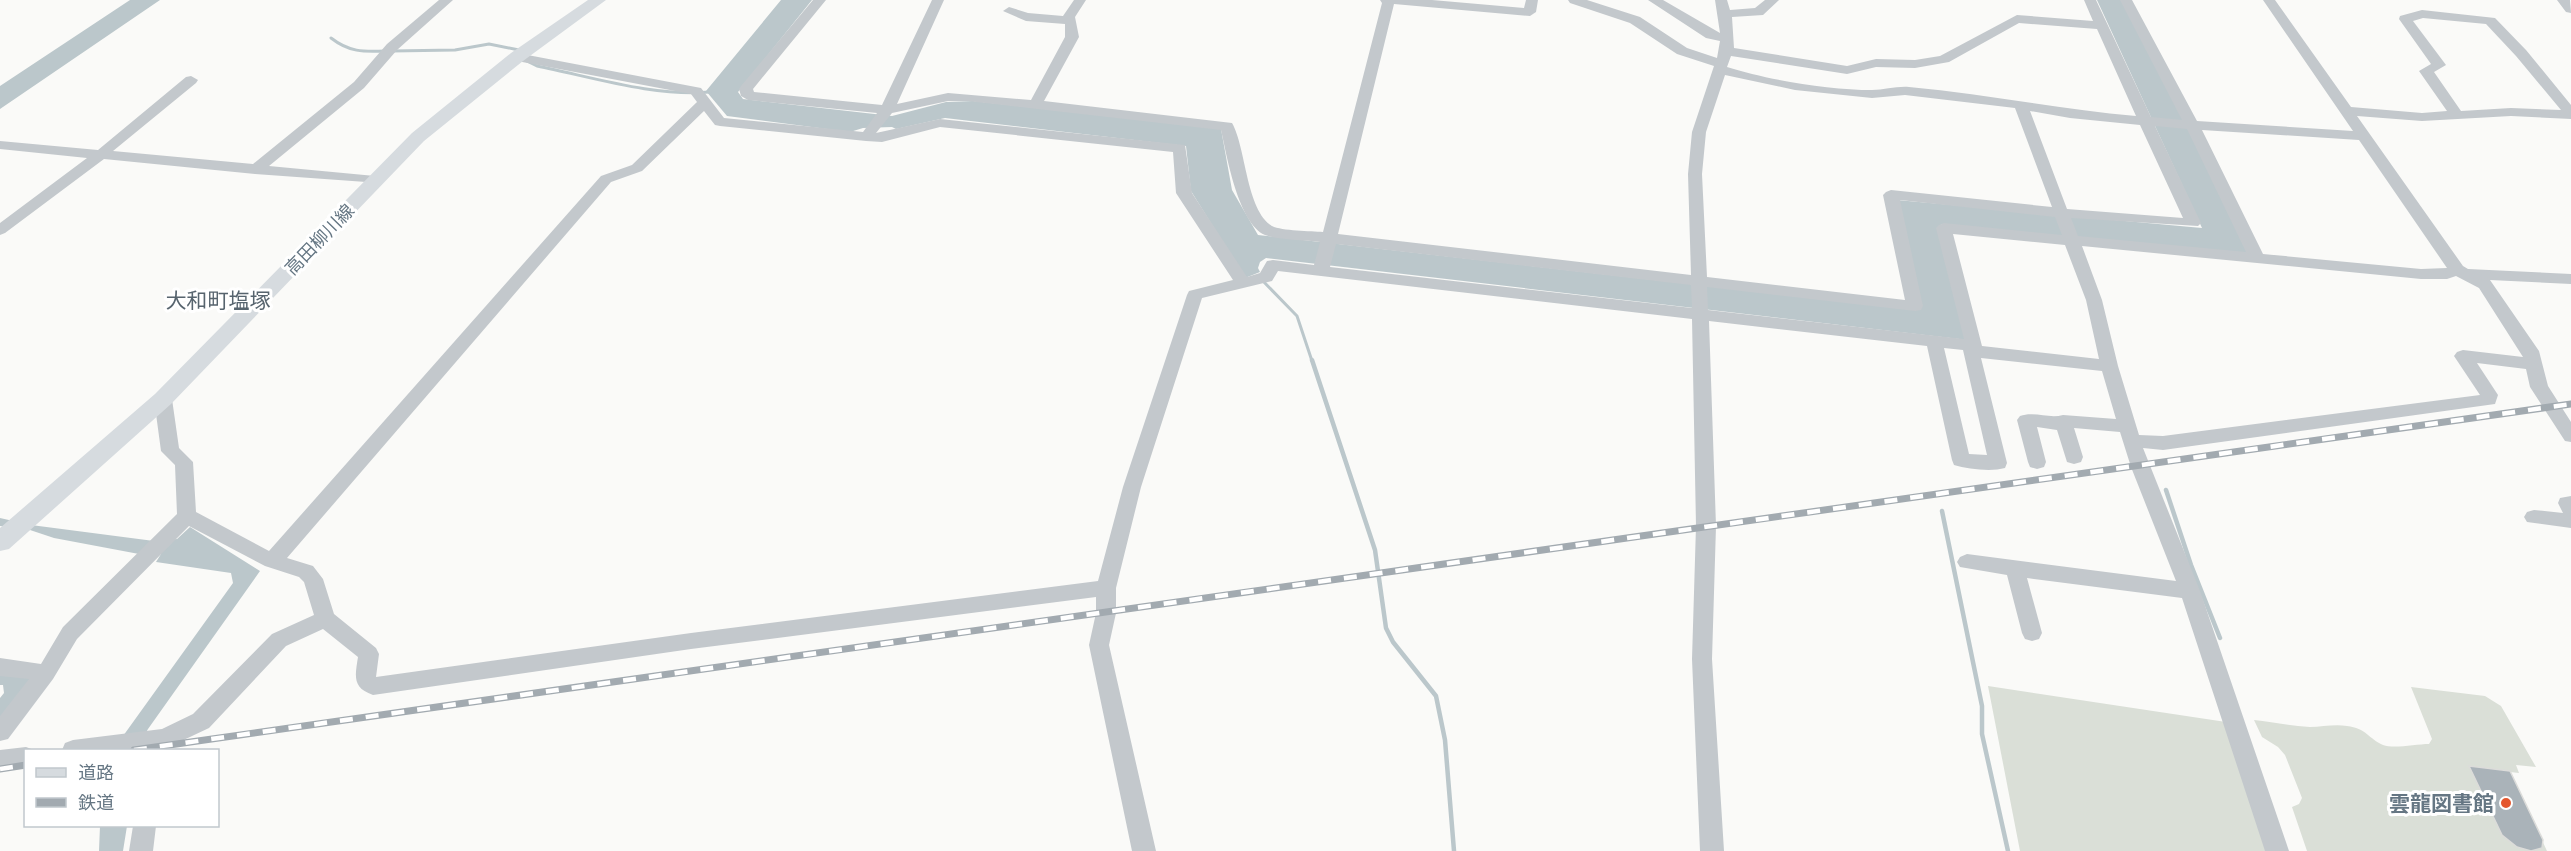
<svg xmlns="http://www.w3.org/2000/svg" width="2571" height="851" viewBox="0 0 2571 851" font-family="'Noto Sans','Noto Sans JP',sans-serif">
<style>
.green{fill:#dadfd7}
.water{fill:#bbc7cb}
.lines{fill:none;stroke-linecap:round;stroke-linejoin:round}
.stream-far1{stroke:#bbc7cb;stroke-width:3}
.stream{stroke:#bbc7cb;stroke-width:4.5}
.building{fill:#aab3b9;stroke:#dcdcda;stroke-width:1.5}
.minor{fill:#c3c8cc;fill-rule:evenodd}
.major{fill:#d6dbdf;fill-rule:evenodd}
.rail-casing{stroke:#a2aab0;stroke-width:7}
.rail{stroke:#fff;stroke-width:4.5;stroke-dasharray:13;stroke-linecap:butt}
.poi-dot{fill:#e4572e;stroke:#fff;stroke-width:2}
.labels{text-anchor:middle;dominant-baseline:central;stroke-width:6;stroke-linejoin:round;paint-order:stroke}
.street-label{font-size:18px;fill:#657683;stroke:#fff}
.quarter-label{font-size:21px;fill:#57646e;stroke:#fff}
.near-poi-label{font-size:21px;font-weight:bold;fill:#657683;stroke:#fff;text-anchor:end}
</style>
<rect width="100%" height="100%" fill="#fafaf8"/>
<path class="green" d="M1988,686l238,36 44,129h-250z
M2411,687l74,9 16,10 35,61 -20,-2 3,8 -9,-1 37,79h-240l-15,-44 7,-3 3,-6 -17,-43 -7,-8 -16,-10 -8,-17c19,2 37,6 56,7 12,0 24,-3 37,-1 19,2 22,13 36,19 11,4 33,-1 46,-1l3,-5z"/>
<path class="water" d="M130,0h30l-160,109v-23z
M781,0h31l-74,92 5,7 149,17 54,-14 27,-1 248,28 11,61 26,45 662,75 -23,-110 305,28 -105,-228h24l63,121 65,134 -308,-31 27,116 -702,-82 -6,4 -2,6 2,4 -15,6 -54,-87 -5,-45 -241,-28 -49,11 -4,-2 -29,1 -13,4 -123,-16 -21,-25z
M0,518l31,7 123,16 23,-2 13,-12 70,44 -112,158 -12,21h-23l120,-167 -2,-10 -75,-11 5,-8h-22l-85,-16 -27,-9 -27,-3z
M0,674l35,3 -35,42v-21l4,-5 -1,-8h-3z
M100,826h27l-4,25h-24z"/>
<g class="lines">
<path class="stream-far1" d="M331,38c18,14 32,14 54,13
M392,51l63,-1 34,-6 30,6
M527,61l10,5c55,11 118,31 173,26
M1261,279l36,37 15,45"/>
<path class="stream" d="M1312,360l63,190 11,78 7,14 43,54 9,44 9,111
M2166,490l25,75 29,73
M1942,511l40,195v28l26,117"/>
</g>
<path class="building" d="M2469,766l41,5 33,69 -1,8 -11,3 -14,-4 -15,-12z"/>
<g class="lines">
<path class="minor" d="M439,0h14l-56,50 -33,38 -95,78 106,10 5,1 2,3 -2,3 -125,-9 -151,-15 -99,74 -5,2v-12l87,-65 -87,-9v-8l98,9 88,-73 5,-1 7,4 -2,3 -83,68 140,13 101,-82 33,-38z
M813,0h13l-73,89 1,3 128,13 50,-105h12l-47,104 51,-11 83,7 34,-63v-13l-39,-3 -23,-10 6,-4 19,6 35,3 11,-16h12l-11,17 4,20 -35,64 188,22c14,24 14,87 40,103 10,5 39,5 51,6l59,-229 -2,-3h52l92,8 2,-8h12l-2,12 -6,4 -136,-12 -56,230 353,41 -3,-101 4,-42 22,-66 -37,-12 -47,-31 -60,-20 -2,-3h19l53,17 47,31 30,10 3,-17 -14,-3 -58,-38h15l57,33 -5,-33h12l3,10 25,-2 10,-8h14l-16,15 -31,2 2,31 113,18 29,-7 39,1 25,-4 77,-41 76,6 -9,-21h12l55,117 31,3 -62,-120h12l65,121 156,10 -90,-131h12l76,107 71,6 25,-2 -28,-40 12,-7 -32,-45 1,-3 22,-6 73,8 31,32 45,55v14l-60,-3 -89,5 -65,-5 106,150 5,3 103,5v10l-81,-4 49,71 9,35 23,36v20l-6,-1 -35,-54 -4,-18 -49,-6 21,32 -3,9 -332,46 -20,-2 57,143 89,260h-24l-83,-253 -155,-20 15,55 -3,6 -7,2 -7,-2 -3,-6 -15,-58 -47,-8 -3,-5 3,-5 7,-3 209,27 -45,-114 -11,-35 -46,-4 9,29 -2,5 -7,2 -7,-2 -10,-32 -20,-3 9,35 -2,5 -7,2 -7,-2 -2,-5 -11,-42 3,-4c14,-5 29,3 43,-1l53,4 -14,-48 -121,-13 26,105 -2,5c-14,4 -37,1 -51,-3l-2,-5 -25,-114 -218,-25 7,205 -4,133 12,192h-24l-8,-192 4,-133 -4,-207 -414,-48 -6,10 -70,17 -61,189 -25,101v25l-7,32 47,206h-24l-43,-206 7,-32v-16l-405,52 -318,46c-21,-7 -18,-19 -15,-38l-35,-28 -37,17 -77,82 -36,17 -31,5h-80l3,-7 8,-3 89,-11 31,-15 79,-80 42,-19 -10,-33 -5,-5 -34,-11 -76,-40 -112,113 -24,40 -45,60 -8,2v-25l29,-37 -29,-3v-18l41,6 22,-37 114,-113 -2,-49 -14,-14 -7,-52 3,-4h12l3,4 7,49 14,14 3,50 73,39 332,-375 31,-11 65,-63 -6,-8 -174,-33 -5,-1 -2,-3 2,-3 5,-1 184,35 23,30 139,14 14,-19 -129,-13 -7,-4 -2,-7 2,-3zM2423,18l63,6 30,32 45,54 -50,-2 -50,3 -27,-39 12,-7 -33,-44zM2019,23l78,6 39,87c-76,-7 -151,-22 -227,-29 -12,-1 -25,3 -37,3 -43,0 -104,-10 -145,-23l4,-11 116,18 29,-7 39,1 34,-6zM1725,75l70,15 77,8 33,-3 110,13 37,99 -161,-17 -5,2 -3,3 22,105 -198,-23 -5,-103 4,-42zM948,101h20l253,29c6,26 17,93 44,105 13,5 40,5 55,7l-6,23 -41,-5 -6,1 -7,12 -13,4 -55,-84 -7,-48 -245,-26 -64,14 16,-20zM704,111l11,14 5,1 146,15 16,1 58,-15 233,25 3,41 57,87 -44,11 -2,4 -64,192 -25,94 -407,52 -315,44 3,-23 -3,-6 -42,-34 -11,-35 -10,-13 -26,-8 324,-376 31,-11zM2030,111l40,7 70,7 43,93 -116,-9zM2155,126l32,3 59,123 -168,-16 -7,-18 127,8 3,-3zM2202,130l157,10 88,128 -26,1 -158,-15zM1900,200l155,17 7,18 -118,-12 -5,2 -3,3 28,111 -256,-29 -1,-23 208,24 6,-1 2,-4zM1953,234l112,11 21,55 13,59 -117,-13zM1336,244l355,41 1,23 -362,-41zM2082,246l339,33h26l9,-3 23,12 44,69 -60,-7 -6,2 -3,4 26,39 -317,41 -24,-1 -21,-69 -16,-66zM1944,348l19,2 24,105 -18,-1z
M2557,0h13l1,13 -5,-1z
M2571,496v32l-44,-6 -3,-5 3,-5 7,-2 29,3 -5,-10 2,-5z
M26,747l8,3h-8v17l-26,3v-20z
M133,826h23l-3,25h-24z"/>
<path class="major" d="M588,0h18l-83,61 -99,80 -253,263 -162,145 -9,2v-23l155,-134 257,-261 99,-80z"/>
<g class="rail-casing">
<path id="rail" d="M134,750l2437,-346
M0,769l26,-4"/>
</g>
<use href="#rail" class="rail"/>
</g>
<circle class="poi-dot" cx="2506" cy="803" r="6"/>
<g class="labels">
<g class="street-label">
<text transform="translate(319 239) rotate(-46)">高田柳川線</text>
</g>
<g class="quarter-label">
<text x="218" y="300">大和町塩塚</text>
</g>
<g class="near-poi-label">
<text x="2494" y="803">雲龍図書館</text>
</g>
</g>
<rect x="24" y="749" width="195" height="78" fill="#ffffff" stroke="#c1c8cd" stroke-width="1.5"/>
<rect x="36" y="768" width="30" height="9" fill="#d6dbdf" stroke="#c1c8cd" stroke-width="1.5"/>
<text x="78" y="779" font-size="18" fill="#657683">道路</text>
<rect x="36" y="798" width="30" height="9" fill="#a2aab0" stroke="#c1c8cd" stroke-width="1.5"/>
<text x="78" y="809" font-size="18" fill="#657683">鉄道</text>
</svg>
